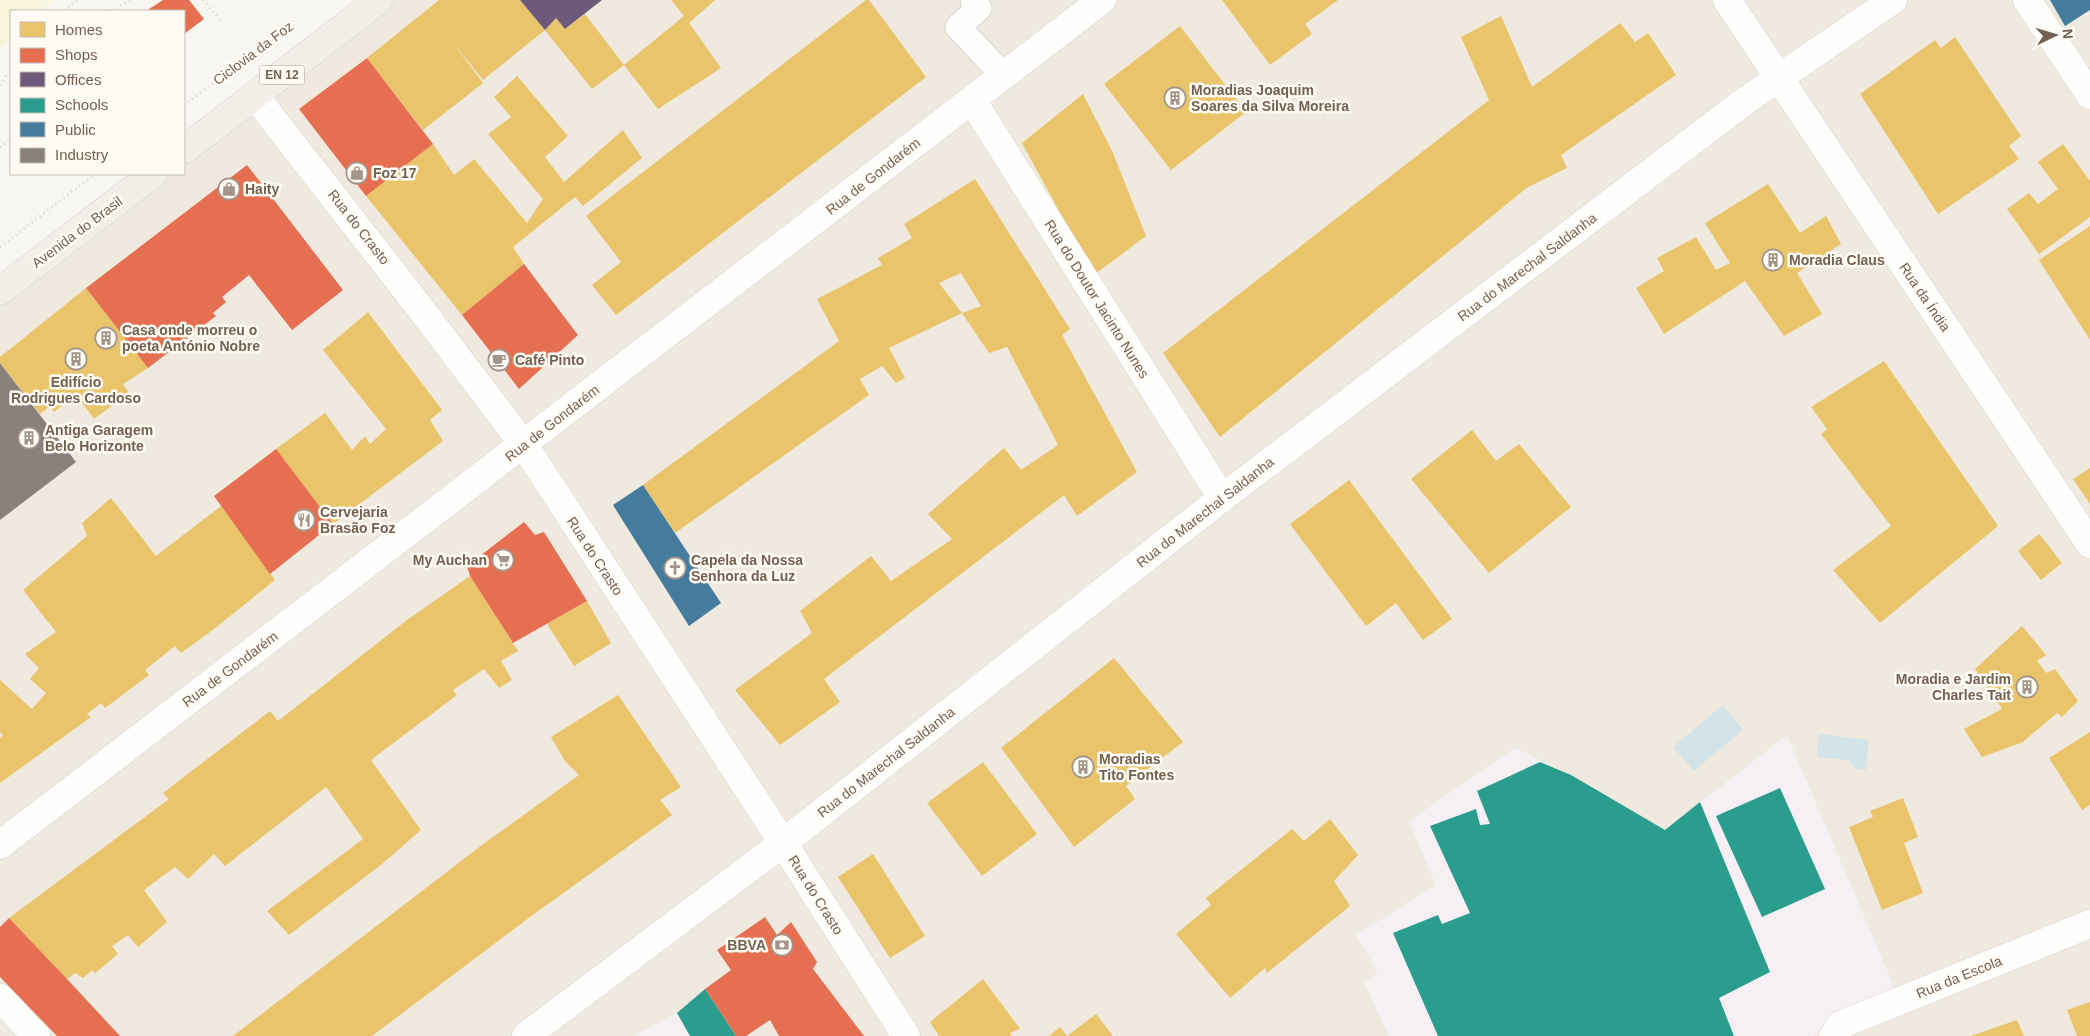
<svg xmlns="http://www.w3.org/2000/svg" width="2090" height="1036" viewBox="0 0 2090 1036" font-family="Helvetica,sans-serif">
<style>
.residential{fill:#f0e9df}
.education{fill:#f6eff4}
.sand{fill:#f7f3dc}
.water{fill:#d3e4e8}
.homes{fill:#e9c46a}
.shops{fill:#e76f51}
.offices{fill:#6d597a}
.schools{fill:#2a9d8f}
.public{fill:#457b9d}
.industry{fill:#8a817c}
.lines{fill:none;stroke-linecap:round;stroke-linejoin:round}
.pedestrian-casing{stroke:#d8d3ce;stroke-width:27}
.minor-casing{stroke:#d8d3ce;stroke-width:29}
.tertiary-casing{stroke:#d8d3ce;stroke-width:29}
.primary-casing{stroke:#d9d3cd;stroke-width:29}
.path{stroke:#dad6d1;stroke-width:3;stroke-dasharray:1 4;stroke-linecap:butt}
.pedestrian{stroke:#fefefd;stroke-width:25}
.minor{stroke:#fefefd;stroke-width:28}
.tertiary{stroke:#fefefd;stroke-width:28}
.primary{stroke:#f2efe8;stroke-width:28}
.labels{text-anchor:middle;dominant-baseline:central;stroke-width:5;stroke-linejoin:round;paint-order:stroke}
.shield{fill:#fefbf4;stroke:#9e8f82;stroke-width:1}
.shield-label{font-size:12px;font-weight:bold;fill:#756151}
.street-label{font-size:14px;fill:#756151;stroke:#fefbf4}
.poi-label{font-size:14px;font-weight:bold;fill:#756151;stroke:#fefbf4;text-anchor:start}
</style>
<rect width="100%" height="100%" fill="#f8f6f0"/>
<path class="residential" d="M379,0h1711v1036h-2090v-745l153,-117h31v-24z"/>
<path class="education" d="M1787,735l113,266 -87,35h-424l-25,-54 14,-10 -22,-37 80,-50 -27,-64 106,-73 56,27 94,55z
M705,989l31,47h-103l44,-23z"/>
<path class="sand" d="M0,0h53l-14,11h-28v27l-11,12z"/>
<path class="water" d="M1723,705l20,25 -49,41 -21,-24z
M1819,734l50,6 -3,30 -12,-2 -5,-8 -32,-3z"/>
<path class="homes" d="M439,0h81l25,30 -62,50 -33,-41 33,44 -60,47 -56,-72z
M671,0h44l-26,23 32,45 -63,41 -34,-44 60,-49z
M866,0h3l57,77 -310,238 -24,-30 29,-23 -35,-46z
M1222,0h116l-33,24 7,10 -42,31z
M585,14l39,51 -32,24 -47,-59 11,-12 9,11z
M1501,16l31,71 88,-64 15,19 13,-9 28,42 -115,80 6,13 -39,19 -308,250 -57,-84 326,-253 -28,-63z
M1180,26l66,86 -75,58 -67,-86z
M1955,37l66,99 -12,10 10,13 -81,55 -78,-120 75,-54 6,8z
M517,76l51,60 -23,21 19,25 59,-52 19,28 -59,48 -8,-9 -62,50 11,17 -62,51 -96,-119 67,-52 21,31 20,-16 53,64 16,-24 -55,-65 23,-17 -17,-20z
M1083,94l30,59 33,83 -52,39 -72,-132z
M2063,144l27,37v36l-51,37 -32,-45 22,-16 9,11 20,-15 -20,-27z
M975,179l95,150 -8,6 75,137 -60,44 -13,-21 -240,184 16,23 -60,43 -45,-55 77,-57 -12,-22 71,-55 20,25 61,-42 -24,-25 76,-66 17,22 37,-25 -4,-8 -47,-90 -18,6 -27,-40 19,-7 -20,-33 -22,10 23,30 -73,35 16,30 -9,5 -14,-17 -22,13 9,16 -194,138 -32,-48 196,-144 -22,-42 65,-34 -4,-7 34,-20 -8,-14z
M1768,184l32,49 26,-17 15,28 -44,29 25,41 -38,22 -39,-55 -81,53 -28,-46 28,-17 -7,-13 39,-21 20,33 14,-7 -25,-40z
M2090,226v114l-51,-80z
M86,288l62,80 -25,16 6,9 -35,26 -18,-25 -22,18 -4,-6 -10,8 -40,-51v-6z
M368,312l74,98 -12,10 13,21 -110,83 -57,-75 49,-36 27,37 13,-14 5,8 16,-15 -63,-79z
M1884,361l114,165 -118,97 -47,-53 58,-44 -70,-92 6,-5 -16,-22z
M1472,430l24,31 23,-17 52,63 -82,66 -78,-94z
M2090,468v36l-17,-25z
M1349,480l103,139 -29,21 -27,-37 -30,23 -76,-102z
M111,498l45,58 65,-50 54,74 -61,49 -33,24 -6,-7 -30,24 4,5 -44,33 -4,-5 -14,11 4,3 -91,66v-45l3,-3 -3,-3v-52l32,29 14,-16 -16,-14 9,-11 -14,-14 31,-22 -33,-42 64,-54 -5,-13z
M2039,534l23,29 -21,17 -23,-29z
M470,576l48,75 -17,10 11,19 -13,8 -15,-19 -31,21 4,5 -86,65 50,70 -39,34 -93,71 -22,-24 96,-72 -37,-52 -101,79 -11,-12 -26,25 -13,-12 -31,23 23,32 -29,25 -10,-12 -16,11 6,8 -23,19 -3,-3 -9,8 -8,-5 -8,6 -58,-61 160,-119 -6,-6 107,-82 8,10 129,-101z
M587,601l24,42 -37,23 -27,-42z
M2022,626l24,29 -9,6 9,12 9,-4 23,32 -16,16 -5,-4 -34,29 -41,15 -18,-28 38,-20 -27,-40z
M1114,658l69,84 -57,44 9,13 -61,48 -73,-99z
M618,695l63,92 -21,13 12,15 -138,99 -162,122h-139l249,-191 97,-70 -14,-14 -14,-24z
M2090,732v73l-8,5 -33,-52z
M983,762l54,72 -55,42 -55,-73z
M1903,798l15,39 -14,6 19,50 -41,17 -33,-83 24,-10 -3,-6z
M1330,819l28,36 -24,26 16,25 -83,67 -2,-5 -35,30 -54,-64 35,-29 -5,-7 86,-69 12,12z
M873,854l52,82 -35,22 -52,-81z
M983,979l37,50 -10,4 2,3h-73l-9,-14z
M2090,1002v34h-13l-10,-26z
M1096,1014l17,22h-46z
M2017,1020l7,16h-53z
M1060,1027l7,9h-18z"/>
<path class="shops" d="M163,0h26l15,19 -20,15v-23h-38z
M367,58l66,86 -67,52 -67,-87z
M247,165l96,125 -51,40 -43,-55 -27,22 4,5 -13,11 3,3 -68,52 -62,-80z
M524,264l54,71 -59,54 -57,-74z
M276,449l57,75 -63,50 -56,-78z
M524,522l11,13 9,-3 43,69 -74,42 -43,-67 -3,-10z
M765,917l12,18 14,-13 26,40 -4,7 51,67h-85l-9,-16 -24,16h-10l-31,-47 26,-19 -14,-20z
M9,918l58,61 53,57h-63l-57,-59v-50z"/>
<path class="offices" d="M520,0h82l-37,29 -9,-11 -11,12z"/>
<path class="schools" d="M1540,762l31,13 94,55 35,-28 70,170 -51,26 15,38h-296l-45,-103 45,-18 4,9 28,-11 -40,-87 46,-17 4,16 10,-1 -13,-33z
M1780,788l45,101 -63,28 -46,-101z
M705,989l31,47h-46l-13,-23z"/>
<path class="public" d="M2050,0h40v10l-25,16z
M643,485l78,118 -32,23 -76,-121z"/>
<path class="industry" d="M0,363l76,99 -76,58z"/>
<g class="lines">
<g class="pedestrian-casing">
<path id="pedestrian" d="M973,0l6,8 -21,19 46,49"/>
</g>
<g class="minor-casing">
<path id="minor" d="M1727,0l363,544
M972,100l250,398
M0,845l1102,-845
M0,998l36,38
M526,1036l257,-193 439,-345 523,-397 148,-101
M1833,1036l7,-11 250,-101"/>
</g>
<g class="tertiary-casing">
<path id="tertiary" d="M2027,0l63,95
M255,96l162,208 107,141 259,398 123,193"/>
</g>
<g class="primary-casing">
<path id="primary" d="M184,150l195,-150
M0,291l153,-117"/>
</g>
<path class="path" d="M203,0l17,20
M65,11l12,-11
M112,11l19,-11
M0,85l11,-16
M184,105l78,-59
M11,118v1
M0,147l11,-8
M0,247l95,-73"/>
<use href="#pedestrian" class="pedestrian"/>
<use href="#minor" class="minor"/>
<use href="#tertiary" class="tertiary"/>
<use href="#primary" class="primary"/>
</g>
<defs>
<g id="building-ring" transform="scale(1.125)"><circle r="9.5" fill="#fefbf4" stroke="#a39589" stroke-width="1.5"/><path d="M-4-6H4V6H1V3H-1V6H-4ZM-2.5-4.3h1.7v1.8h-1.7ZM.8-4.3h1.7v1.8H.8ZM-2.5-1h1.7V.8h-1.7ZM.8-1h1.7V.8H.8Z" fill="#a39589"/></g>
<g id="shop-ring" transform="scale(1.125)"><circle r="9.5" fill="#fefbf4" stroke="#a39589" stroke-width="1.5"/><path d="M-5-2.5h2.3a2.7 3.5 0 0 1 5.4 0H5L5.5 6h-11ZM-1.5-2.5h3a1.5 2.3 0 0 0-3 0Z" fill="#a39589"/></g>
<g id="cafe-ring" transform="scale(1.125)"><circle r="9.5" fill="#fefbf4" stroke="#a39589" stroke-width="1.5"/><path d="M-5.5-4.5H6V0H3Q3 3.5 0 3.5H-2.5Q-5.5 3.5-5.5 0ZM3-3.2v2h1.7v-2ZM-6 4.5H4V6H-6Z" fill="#a39589"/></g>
<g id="restaurant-ring" transform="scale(1.125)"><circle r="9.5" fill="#fefbf4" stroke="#a39589" stroke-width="1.5"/><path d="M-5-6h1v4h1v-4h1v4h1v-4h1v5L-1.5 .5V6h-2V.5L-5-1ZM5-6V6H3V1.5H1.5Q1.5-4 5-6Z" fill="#a39589"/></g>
<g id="supermarket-ring" transform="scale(1.125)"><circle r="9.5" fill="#fefbf4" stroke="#a39589" stroke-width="1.5"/><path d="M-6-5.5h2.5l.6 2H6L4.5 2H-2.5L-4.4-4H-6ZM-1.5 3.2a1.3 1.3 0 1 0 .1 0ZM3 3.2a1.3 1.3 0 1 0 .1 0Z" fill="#a39589"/></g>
<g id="church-ring" transform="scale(1.125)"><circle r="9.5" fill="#fefbf4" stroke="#a39589" stroke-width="1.5"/><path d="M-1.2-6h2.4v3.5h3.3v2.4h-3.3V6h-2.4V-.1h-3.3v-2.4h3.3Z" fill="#a39589"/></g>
<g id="bank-ring" transform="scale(1.125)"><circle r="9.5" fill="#fefbf4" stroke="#a39589" stroke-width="1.5"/><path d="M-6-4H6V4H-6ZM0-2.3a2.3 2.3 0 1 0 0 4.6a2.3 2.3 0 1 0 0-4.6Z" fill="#a39589"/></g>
</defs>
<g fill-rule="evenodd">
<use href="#building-ring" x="1175" y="98"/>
<use href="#shop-ring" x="357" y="173"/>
<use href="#shop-ring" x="229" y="189"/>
<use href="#building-ring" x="1773" y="260"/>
<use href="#building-ring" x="106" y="338"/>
<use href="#building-ring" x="76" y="359"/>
<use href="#cafe-ring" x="499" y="360"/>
<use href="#building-ring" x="29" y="438"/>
<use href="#restaurant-ring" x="304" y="520"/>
<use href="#supermarket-ring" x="503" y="560"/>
<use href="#church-ring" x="675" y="568"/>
<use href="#building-ring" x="2027" y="687"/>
<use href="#building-ring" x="1083" y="767"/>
<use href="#bank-ring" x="782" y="945"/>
</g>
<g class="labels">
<rect class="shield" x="259.5" y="65.5" width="45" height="19" rx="4"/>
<g class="shield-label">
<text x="282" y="75">EN 12</text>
</g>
<g class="street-label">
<text transform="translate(253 53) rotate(-37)">Ciclovia da Foz</text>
<text transform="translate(873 176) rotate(-38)">Rua de Gondarém</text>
<text transform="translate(359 227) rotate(52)">Rua do Crasto</text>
<text transform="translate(77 232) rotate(-37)">Avenida do Brasil</text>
<text transform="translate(1527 267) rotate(-37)">Rua do Marechal Saldanha</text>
<text transform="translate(1925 297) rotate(56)">Rua da Índia</text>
<text transform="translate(1097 299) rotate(58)">Rua do Doutor Jacinto Nunes</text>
<text transform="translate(552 423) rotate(-38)">Rua de Gondarém</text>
<text transform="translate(1205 512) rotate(-38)">Rua do Marechal Saldanha</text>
<text transform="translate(595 556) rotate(57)">Rua do Crasto</text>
<text transform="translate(230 669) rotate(-37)">Rua de Gondarém</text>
<text transform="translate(886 762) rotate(-38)">Rua do Marechal Saldanha</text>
<text transform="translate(816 895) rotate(58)">Rua do Crasto</text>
<text transform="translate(1959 977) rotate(-22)">Rua da Escola</text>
</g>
<g class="poi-label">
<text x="1191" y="90">Moradias Joaquim<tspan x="1191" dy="16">Soares da Silva Moreira</tspan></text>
<text x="373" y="173">Foz 17</text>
<text x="245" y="189">Haity</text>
<text x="1789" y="260">Moradia Claus</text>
<text x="122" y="330">Casa onde morreu o<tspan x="122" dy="16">poeta António Nobre</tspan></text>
<text x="515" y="360">Café Pinto</text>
<text x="76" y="382" text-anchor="middle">Edifício<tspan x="76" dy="16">Rodrigues Cardoso</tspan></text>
<text x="45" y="430">Antiga Garagem<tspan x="45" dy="16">Belo Horizonte</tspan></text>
<text x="320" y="512">Cervejaria<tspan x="320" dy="16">Brasão Foz</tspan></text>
<text x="487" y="560" text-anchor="end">My Auchan</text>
<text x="691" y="560">Capela da Nossa<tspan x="691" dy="16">Senhora da Luz</tspan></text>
<text x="2011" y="679" text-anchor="end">Moradia e Jardim<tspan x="2011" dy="16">Charles Tait</tspan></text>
<text x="1099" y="759">Moradias<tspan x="1099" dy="16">Tito Fontes</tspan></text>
<text x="766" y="945" text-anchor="end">BBVA</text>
</g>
</g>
<rect x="10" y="10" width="175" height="165" fill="#fefbf4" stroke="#c7bdb3"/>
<rect x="20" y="22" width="25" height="15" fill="#e9c46a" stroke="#c7bdb3"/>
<text x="55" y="35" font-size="15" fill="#756151">Homes</text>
<rect x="20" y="48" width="25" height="15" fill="#e76f51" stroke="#c7bdb3"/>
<text x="55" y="60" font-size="15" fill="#756151">Shops</text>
<rect x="20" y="72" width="25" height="15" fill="#6d597a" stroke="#c7bdb3"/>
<text x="55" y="85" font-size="15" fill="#756151">Offices</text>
<rect x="20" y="98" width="25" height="15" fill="#2a9d8f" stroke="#c7bdb3"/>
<text x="55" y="110" font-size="15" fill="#756151">Schools</text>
<rect x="20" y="122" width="25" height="15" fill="#457b9d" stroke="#c7bdb3"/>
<text x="55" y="135" font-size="15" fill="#756151">Public</text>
<rect x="20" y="148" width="25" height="15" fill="#8a817c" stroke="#c7bdb3"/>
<text x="55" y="160" font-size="15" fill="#756151">Industry</text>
<g transform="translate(2055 35) rotate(85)" stroke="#fefbf4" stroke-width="4" paint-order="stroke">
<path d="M0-4L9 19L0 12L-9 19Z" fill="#756151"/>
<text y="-8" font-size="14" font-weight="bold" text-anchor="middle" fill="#756151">N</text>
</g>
</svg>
